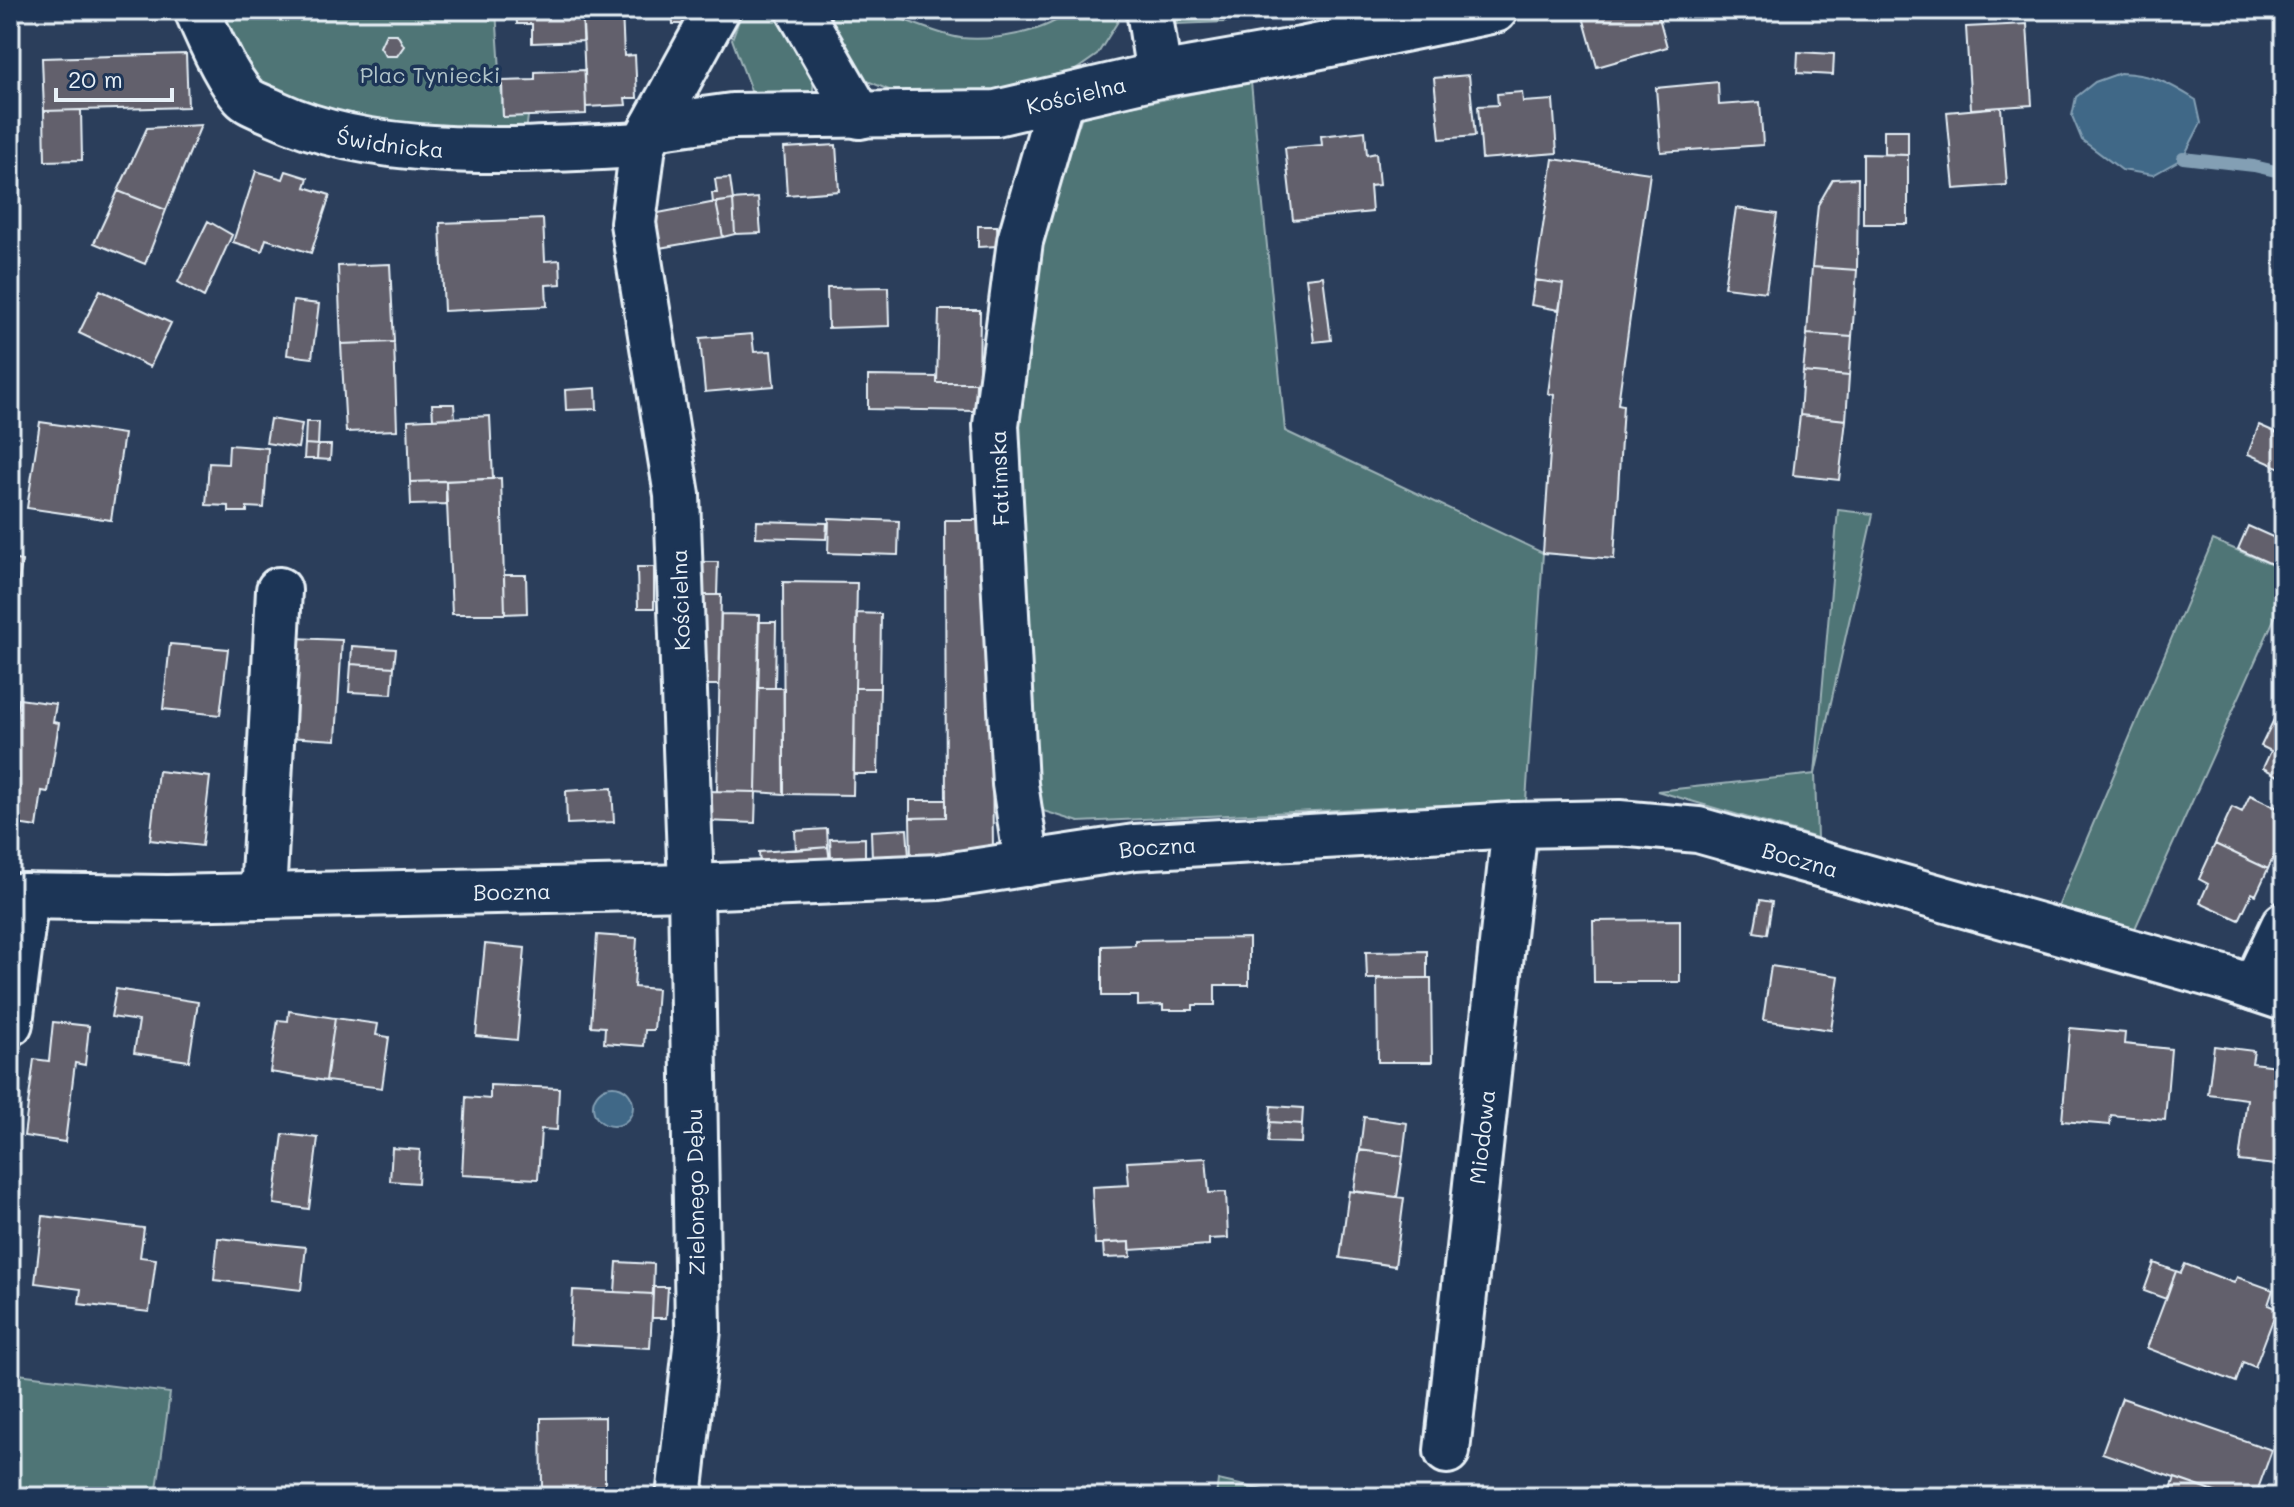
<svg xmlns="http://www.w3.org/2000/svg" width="2294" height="1507" viewBox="0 0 2294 1507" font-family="Mali,sans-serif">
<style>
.green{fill:#4f7476;stroke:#9cb2b7;stroke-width:2}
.water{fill:#406887;stroke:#839fb4;stroke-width:2}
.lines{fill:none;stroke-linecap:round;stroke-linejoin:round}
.stream{stroke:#839fb4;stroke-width:12}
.building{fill:#62606c;stroke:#e8f1f8;stroke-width:2}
.minor-casing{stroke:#e8f1f8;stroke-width:50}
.minor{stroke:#1d3557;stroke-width:44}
.labels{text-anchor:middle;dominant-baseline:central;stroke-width:7;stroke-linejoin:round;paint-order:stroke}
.park-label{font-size:22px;fill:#b2c5ca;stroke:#1d3557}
.street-label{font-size:22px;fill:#e8f1f8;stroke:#1d3557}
</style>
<rect width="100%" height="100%" fill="#2b3e5b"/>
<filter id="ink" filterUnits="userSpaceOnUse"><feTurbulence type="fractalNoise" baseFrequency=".0125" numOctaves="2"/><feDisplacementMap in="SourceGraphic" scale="16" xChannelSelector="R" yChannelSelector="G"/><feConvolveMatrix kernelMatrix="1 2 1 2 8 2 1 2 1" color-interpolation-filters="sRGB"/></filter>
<g filter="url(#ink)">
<path class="green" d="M210,10h286l7,106h25l-3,25 -102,-3 -157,-45z
M743,10h44l27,62 -1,18 -12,20 -47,-11 -22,-60z
M823,10h62l3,4c21,7 51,21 73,24 30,3 88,-5 108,-28h56l-28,45 -30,21 -43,18 -109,7 -57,-24z
M1164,10h16l1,3 48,-3 -3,12 -51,2z
M1251,82l34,349 258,122 -17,248 -447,21 -42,-13 -21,-381 22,-181 44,-131z
M1838,510l35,4 -58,260 2,64 -160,-47 158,-17z
M2213,540l71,30v27l-151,336 -75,-26z
M10,1373l160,20 -14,104h-146z
M1218,1480l67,15 -1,2h-68z"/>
<path class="water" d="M2120,73c32,1 49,10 76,27l5,23 -18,35 -30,17 -31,-5 -40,-30 -10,-24 4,-19 19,-15z
M593 1106a20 20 0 1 1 40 0a20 20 0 1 1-40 0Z"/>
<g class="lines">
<path class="stream" d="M2183,158l71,8 30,7"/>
</g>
<path class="building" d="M10,10h6l1,58h-7z
M516,10h66l2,31 -52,2v-19h-15z
M582,10h40l2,46 11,-1 2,43h-12l1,7 -40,2z
M672,10h15l1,14h-15z
M1593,10h64l10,37 -70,20 -15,-54z
M2027,24l5,81 -61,4 -5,-82z
M386,34h11l7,12 -7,10h-11l-6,-9z
M1798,52l36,2 -1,21 -36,-2z
M186,54l2,53 -144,4 -2,-53z
M585,70l1,44 -83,3 -1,-36 33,-1v-8z
M1469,75l6,61 -35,3 -6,-61z
M1718,82l1,23 41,-3 3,43 -102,7 -5,-64z
M1522,92l1,10 30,-2 4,53 -75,6 -4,-53 20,-1 -1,-11z
M2001,107l6,78 -53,4 -7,-77z
M81,110l1,50 -37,1 -1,-50z
M201,125l-35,85 -48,-19 29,-63z
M1884,130h24v25l-24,-1z
M1365,131l2,24 9,-2 3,32 -9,1 2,26 -79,8 -8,-72 37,-3 -1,-9z
M836,145l3,46 -52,4 -3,-47z
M1863,154l45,1v69h-45z
M1553,159l97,14 -32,231 5,1 -9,154 -71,-6 11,-158 -6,-2 15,-109 -28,-4z
M256,171l27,8 3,-8 22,7 -3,9 25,8 -19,58 -45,-14 -4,12 -29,-9z
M730,178l3,22 -20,3 -1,-10h5l-2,-14z
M1858,178l-1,92 -45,-3 6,-62 15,-26z
M118,191l48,19 -21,54 -51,-21z
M758,198l3,35 -26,1 -2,-34z
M733,200l2,34 -12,3 -7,-35z
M716,202l7,35 -64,11 -6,-34z
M1736,208l41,6 -11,78 -42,-5z
M543,219l2,42 15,-1 1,24 -15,1 1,21 -103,5 -4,-88z
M208,221l24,14 -28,62 -26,-15z
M978,226h19l1,20 -20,1z
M390,264l4,78 -53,2 -3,-78z
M1812,267l45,3 -5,67 -45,-3z
M1323,276l8,64 -17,2 -8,-64z
M1535,280l28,4 -4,26 -28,-5z
M888,287l1,39 -61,2 -1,-40z
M100,290l71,33 -21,44 -71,-34z
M293,301l26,3 -7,54 -25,-3z
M939,310h41l-1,73h-42z
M752,334l2,18 17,-1 3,35 -69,6 -5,-54z
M1807,334l45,3 -3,39 -46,-4z
M394,342l3,88 -51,2 -5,-88z
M1803,372l46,4 -3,44 -46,-5z
M868,376l69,1v6h39l-1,28 -107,-2z
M596,388l1,21 -31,1 -1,-20z
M432,404h22l1,14 -22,1z
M1800,415l46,5 -7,60 -46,-5z
M490,416l3,63 -83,3 -2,-62z
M270,419l32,5 -4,24 -32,-5z
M40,422l84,12 -13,86 -84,-12z
M306,422h13l-1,23 -13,-1z
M2259,425l25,11 -1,33 -35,-15z
M305,444l13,1 -1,14h-13z
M229,445l39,3 -4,60 -17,-1v5h-18v-6l-23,-1 3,-42 19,1z
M318,445h13l-1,15 -13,-1z
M501,478l4,136h-53l-6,-133z
M446,481v23l-35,1 -1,-23z
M829,518l70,3 -1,34 -70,-2z
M945,520h45l3,334 -82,5 -1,-41 36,-1z
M757,521l70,2 -1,16 -70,-2z
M2248,526l36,16 -8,24 -38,-17z
M10,559l12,2 -7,47h-5z
M703,562h15l-1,33h-14z
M637,567h17v41h-16z
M504,575h22l1,38 -22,1z
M783,582l74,1 -4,212 -69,-1z
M703,595h18l-2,90h-18z
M857,613l24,1 -1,74h-25z
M721,614l39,1 -4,177 -39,-1z
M759,622h17l-1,66h-17z
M293,638l49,2 -6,100 -49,-3z
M170,644l58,5 -8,66 -57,-6z
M352,646l44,3 -2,18 -43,-3z
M351,664l43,3 -2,27 -43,-2z
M758,688h26v106l-28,-2z
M855,688h25l-2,86h-24z
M19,699l37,5 -3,18 6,1 -11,69 -6,-1 -5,36 -27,-4v-99h5z
M2278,711l6,3v65l-21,-11 8,-17 -10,-5z
M158,771l52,6 -8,69 -52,-6z
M612,788l2,34 -47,2 -1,-33z
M706,791l50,1 -1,31 -50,-2z
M2250,795l34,16v13l-7,15 4,2 -13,28 -53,-25 17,-37 10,5z
M910,800h36v17l-36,1z
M827,829l1,18 -32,3 -1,-19z
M907,829l2,28 -37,2 -1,-28z
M865,838v19l-34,1 -1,-19z
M2215,844l53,25 -12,26 -4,-2 -13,27 -39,-18 8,-18 -9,-5z
M828,847l2,16 -70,4 -1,-15z
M1760,900l12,2 -5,32 -13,-2z
M1680,920v62h-86l-1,-61z
M597,935l40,3 -3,49 23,2 -3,41h-9l-1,16 -40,-3 1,-16 -14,-1z
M1249,938v47h-34v20h-22v5h-30v-5l-25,1v-10h-36v-50l33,-1v-5z
M485,944l40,4 -8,92 -41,-4z
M1427,951v27l-60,1 -1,-27z
M1771,966l68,10 -8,54 -68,-10z
M1377,978h54l1,84h-54z
M116,989l82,13 -9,59 -55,-8 5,-32 -28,-4z
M289,1011l46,7 -9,63 -56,-9 8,-52 10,1z
M335,1018l43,6 -2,11 13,2 -7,51 -56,-7z
M53,1022l36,4 -4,39 -10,-2 -10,79 -41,-6 10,-77 15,2z
M2070,1028l55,5 -1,11 47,5 -6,71 -54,-5 -1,10 -48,-4z
M2214,1046l40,5 -2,12 32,4v78l-6,-1 -3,21 -36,-4 8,-62 -39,-5z
M490,1085l69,3 -2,42 -16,-1 -3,50 -76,-4 4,-78 24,2z
M1271,1106l32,2 -1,16 -32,-2z
M1364,1117l43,6 -4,33 -43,-6z
M1270,1122l32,2 -1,19 -33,-1z
M283,1134l35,4 -9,71 -35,-5z
M392,1148l28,2 -2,33 -28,-2z
M1360,1150l43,6 -6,41 -43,-6z
M1206,1158l3,35 17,-1 2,46 -19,1v6l-79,5v-8l-35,2 -3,-57 37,-2 -2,-23z
M1349,1191l55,7 -9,68 -55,-8z
M43,1216l101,12 -4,29 16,2 -7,53 -70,-8 2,-15 -46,-6z
M218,1238l88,9 -5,43 -87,-10z
M1130,1242l1,15 -27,1 -1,-15z
M617,1262l37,2 -1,30 -38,-2z
M2154,1263l22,8 -10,28 -22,-8z
M2185,1264l49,19 3,-6 36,13 -5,15 9,4 -22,58 -12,-5 -7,20 -89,-34 29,-77 5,2z
M653,1287h15l-2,31h-14z
M573,1290l80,4 -3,54 -80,-4z
M2122,1398l150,52 -17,47h-26l-127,-44z
M605,1417v71h-63l-1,-70z
M2175,1478l54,19h-61z
M542,1488h63v9h-63z"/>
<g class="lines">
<g class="minor-casing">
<g id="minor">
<path id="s1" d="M197,10c10,24 29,67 46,86 7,8 23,12 32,17 104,49 255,37 368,32"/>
<path d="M799,10l61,106"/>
<path d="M1149,10l10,65"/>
<path id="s2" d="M653,127l79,-11 264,-3 163,-38 142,-25 194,-40"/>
<path d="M1027,864l-12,-80 -19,-359 24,-184 41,-143"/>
<path id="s3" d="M10,896l157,2 96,-2 428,-9 248,-10 196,-30 380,-22 104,-2 79,7 526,148 60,20"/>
<path d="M263,896l16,-306"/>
<path d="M2254,988l30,-63"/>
<path d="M10,1023l16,-127"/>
<path id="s4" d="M1447,1451l68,-626"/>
<path d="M679,1497l19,-167 -7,-443 -14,-392 -44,-272 10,-78 74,-135"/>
</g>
</g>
<use href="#minor" class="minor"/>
</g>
</g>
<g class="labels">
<g class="park-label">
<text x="430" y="74">Plac Tyniecki</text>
</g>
<g class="street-label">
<text stroke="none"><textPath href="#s2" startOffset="426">Kościelna</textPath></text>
<text stroke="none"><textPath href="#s1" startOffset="254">Świdnicka</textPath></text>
<text transform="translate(999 478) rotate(-92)">Fatimska</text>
<text transform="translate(680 600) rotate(-92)">Kościelna</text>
<text stroke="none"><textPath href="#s3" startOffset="1150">Boczna</textPath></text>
<text stroke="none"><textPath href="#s3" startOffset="1798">Boczna</textPath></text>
<text stroke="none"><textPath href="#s3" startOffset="502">Boczna</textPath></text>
<text stroke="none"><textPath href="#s4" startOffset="316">Miodowa</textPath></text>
<text transform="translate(695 1192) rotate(-91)">Zielonego Dębu</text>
</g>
</g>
<rect width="2294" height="1507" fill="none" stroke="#1d3557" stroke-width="40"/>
<rect x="20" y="20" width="2254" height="1467" fill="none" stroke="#e8f1f8" stroke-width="3" filter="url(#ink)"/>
<path d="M56 88v12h116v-12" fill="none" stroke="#e8f1f8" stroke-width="4"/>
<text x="68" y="88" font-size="24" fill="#e8f1f8" stroke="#1d3557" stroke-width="6" paint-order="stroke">20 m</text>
</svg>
